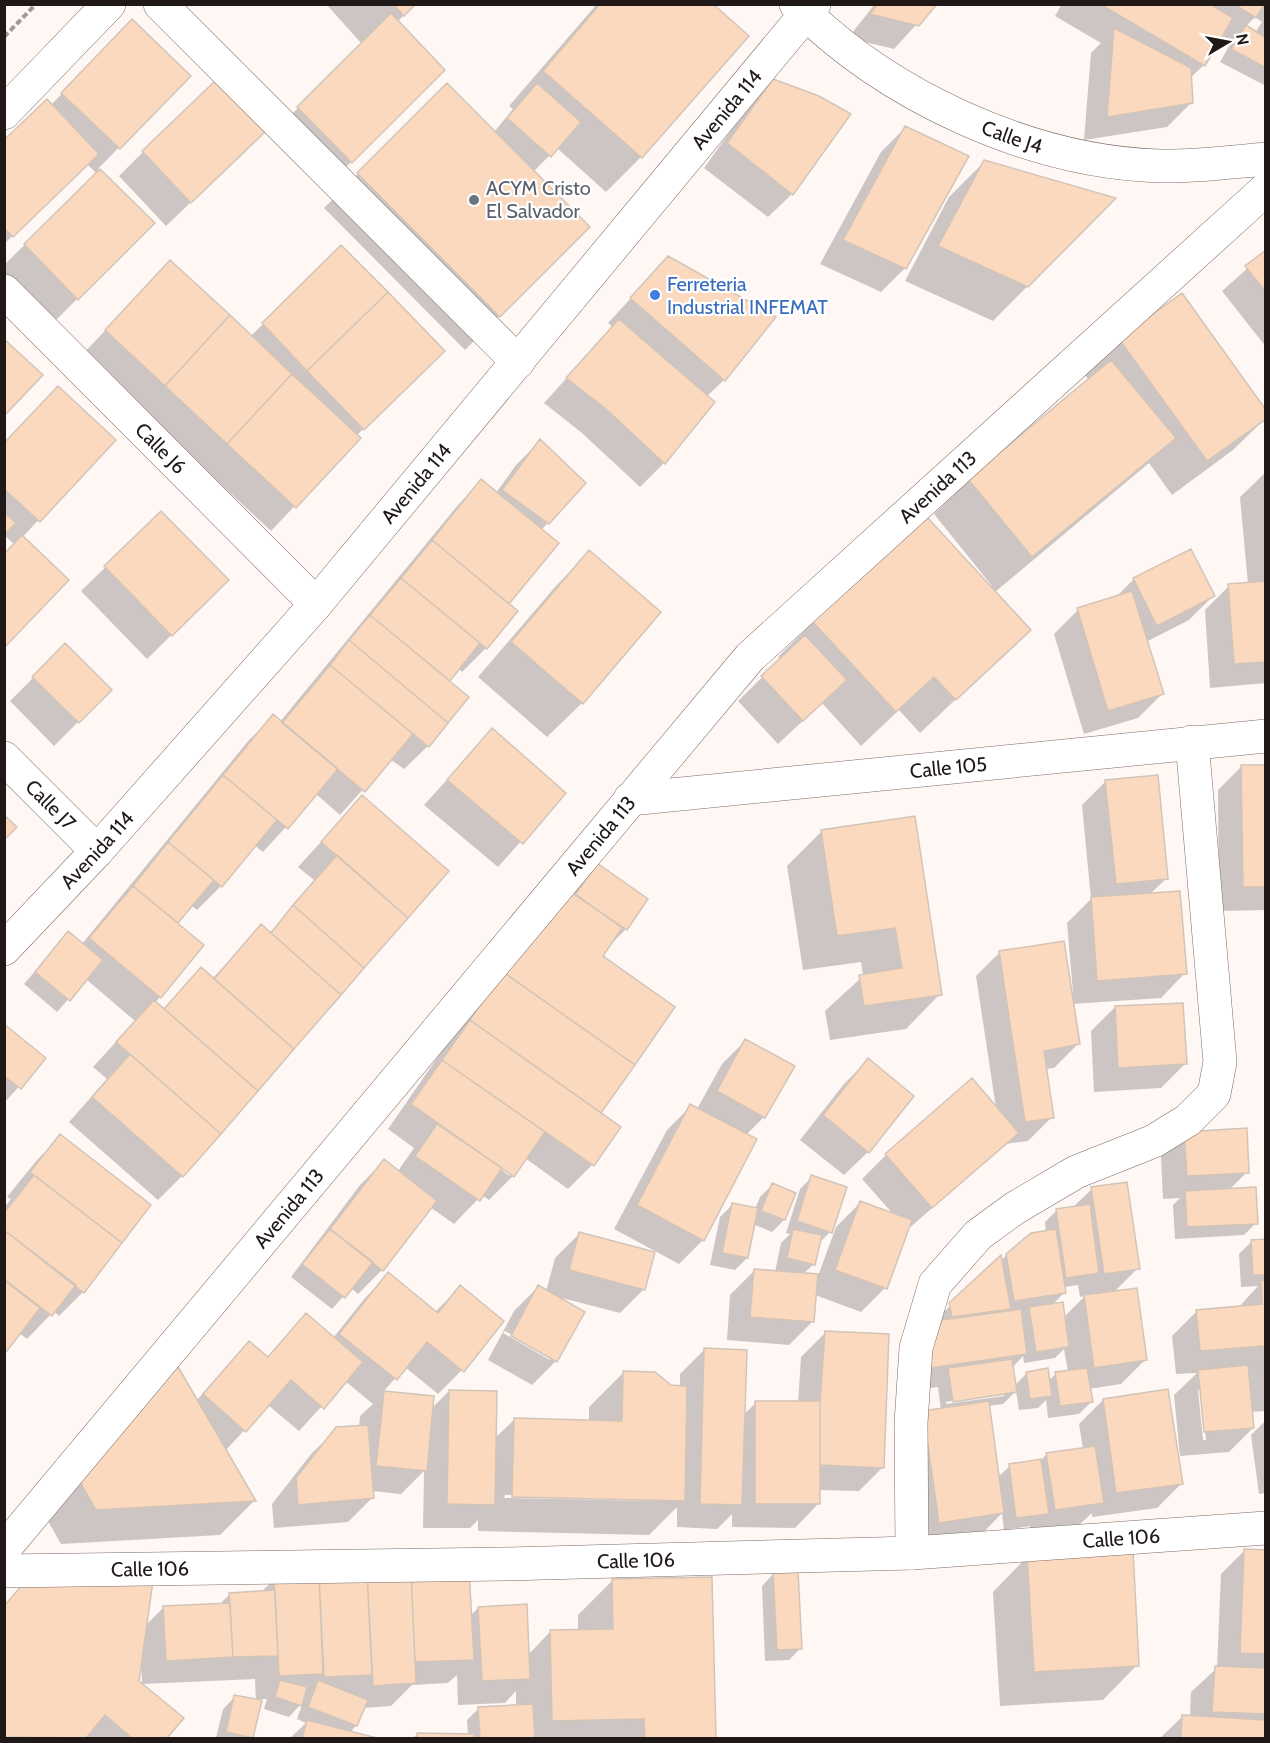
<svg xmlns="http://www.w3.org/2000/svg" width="1270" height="1743" viewBox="0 0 1270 1743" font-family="Cabin,sans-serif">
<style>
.shadow{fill:#0003;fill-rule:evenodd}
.building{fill:#fbd9be;stroke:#d3c4b8;stroke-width:1.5}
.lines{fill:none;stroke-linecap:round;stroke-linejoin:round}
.minor-casing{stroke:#7d6c66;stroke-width:34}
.primary-casing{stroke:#7d6c66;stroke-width:34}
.path{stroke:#a19996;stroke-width:4;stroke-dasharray:6 3;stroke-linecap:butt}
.minor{stroke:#fff;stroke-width:33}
.primary{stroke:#fff;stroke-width:33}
.worship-dot{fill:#6b7280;stroke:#fff;stroke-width:2}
.shop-dot{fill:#3f7fe0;stroke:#fff;stroke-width:2}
.labels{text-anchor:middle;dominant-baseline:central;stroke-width:4.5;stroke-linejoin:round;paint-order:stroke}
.street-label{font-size:20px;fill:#1f1816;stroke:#fff}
.worship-label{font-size:20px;fill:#5b616d;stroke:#fff;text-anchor:start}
.shop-label{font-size:20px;fill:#366cbe;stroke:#fff;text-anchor:start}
</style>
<rect width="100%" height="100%" fill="#fff7f4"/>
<path class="shadow" d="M326,4h89l-18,18 46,48 -116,116 -53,-54 88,-88z
M597,4h114l36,32 -106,121 -35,35 -49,-44 -24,24 55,55 -123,123 -141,-142 123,-123 47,47 19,-23 -4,-3z
M875,4h60l-41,45 -46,-11z
M1062,4h204v82l-46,-24 12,-21 -11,-6 -17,30 -14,13 1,25 -24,24 -83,13 7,-87 10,-10 -46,-27zM1255,17l7,5 -7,11 -10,-6z
M108,45l80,31 -90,93 55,54 -100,100 -49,-50v-8l93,-91 -10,-10 -83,80v-102l47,-37z
M773,81l19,113 -24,23 -64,-49 45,-63z
M905,128v140l-24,24 -61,-28 61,-112z
M143,152l96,4 -73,70 -47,-50z
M984,162l130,37 -121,122 -88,-40 44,-84z
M340,247l103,104 -87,85 3,2 -88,93 -189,-176 88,-93 80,75z
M1266,252v95l-44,-56z
M668,258l56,122 -18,17 -42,66 -24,24 -58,-54 -38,-30 69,-76 -5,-4z
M1120,340l146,78 -33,32 -61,45 -23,-32 -154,129 34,38 -109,103 -21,-23 -38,36 -39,-43 -44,41 -40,-43 43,-42 -3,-2 35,-35 179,-36 -58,-72 35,-34 120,-100 -4,-5z
M58,388l56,52 -99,105 -11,-10v-92z
M540,441l8,82 -7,7 -55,118 -24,24 -4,-4 -11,13 -19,65 -24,23 -14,-10 -50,56 -24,-21 -53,58 -9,-7 -33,41 -24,24 -6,-5 -15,19 26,21 -47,58 8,7 38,-41 11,10 49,-53 8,8 45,-54 -16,-13 64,-70 84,75 -264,304 -24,24 -89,-78 38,-43 -14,-12 42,-46 -49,-42 -29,33 -33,-28 44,-51 14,11 167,-204 24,-23 6,6 179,-218 23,-24 15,12 20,-28z
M1266,472v211l-56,5 -5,-78 24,-24 19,-2 -8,-87z
M161,513l42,91 -56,55 -66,-68z
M589,552l-7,151 -35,34 -69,-60 77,-90z
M1134,579l79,17 -24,24 -43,22 16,52 -24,24 -54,16 -30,-100 24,-24 37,-12z
M65,646l45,44 -56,56 -44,-45z
M492,730l72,63 -66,74 -74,-62z
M1242,766h24v144l-47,1 -1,-121z
M1106,781l61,97 -17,16 35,79 -24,25 -89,6 6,40 -24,24 -9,1 7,48 -24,24 -23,3 -99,87 -21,57 -24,24 -46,-17 -2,26 -24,24 -62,-5 3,-45 25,-25 20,2 6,-29 9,-9 -4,-1 14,-44 12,-12 18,55 -12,12 -4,20 -11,10 15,2 18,-49 24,-24 34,12 -32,-36 24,-24 110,-47 -20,-132 24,-24 73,41 -6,-70 24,-24 -9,-94z
M914,817l26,177 -34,35 -76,11 -5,-29 38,-35 -2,-14 -58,8 -16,-104 35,-35z
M585,877l61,23 -20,29 -12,12 -2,-1 -12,16 -1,157 20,14 -27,38 -24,24 -43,-31 -12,18 -24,24 -7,-5 -28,29 -24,-17 -48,63 -24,24 -7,-6 -19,21 -41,-32 69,-92 24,-24 14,10 16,-23 -26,-19 83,-120zM497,1163l13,10v3l-15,-11z
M1115,1007l70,57 -24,24 -67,4 -3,-61z
M4,1026l40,33 -40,44z
M746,1040l18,77 -18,18 9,5 -52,100 -24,24 -65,-35 53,-99 24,-24 6,3 25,-45z
M868,1060v92l-24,23 -44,-35 44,-56z
M1185,1133l62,39 -18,18 27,33 -12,12 -69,4 -2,-34 7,-7 -17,1 -2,-42z
M61,1136l22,156 -24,24 -5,-5 -27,28 -8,-6 -15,18v-143l7,-9 -4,-2 30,-37z
M772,1185l22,9 -10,26 -12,12 -19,-8 -6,34 -12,12 -25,-5 10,-48 12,-12 23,4 5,-12z
M1092,1189l46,79 -24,24 31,68 -24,24 -32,5 2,13 -12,12 -31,4 -2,-18 -8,8 -19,2 -3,-19 -13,13 -15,2 10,71 12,-11 30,-5 7,-7 36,-5 -4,-25 24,-24 78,84 -24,24 -65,9v-4l-14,13 -47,7 -1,-7 -26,4 -2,-17 -23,24 -63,9 -16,-109 41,-27 -3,-23 -38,5 38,-75 69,-62 39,-23 -1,-10 12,-12 15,-2zM1078,1285l2,12 5,-1 -22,22 -11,-13 12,-12v-6zM1064,1349l4,23 -12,2 -8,7 -21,-8 -13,13 -2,-18 11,-12 1,7 31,-5zM1004,1393v3l-58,8v-2z
M579,1234l65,55 -24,24 -62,-16 -2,64 -24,24 -44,-25 26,-49 24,-24 8,5 9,-34zM505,1331l45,26v3l-47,-27z
M1266,1241v170l-15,1 2,16 -24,24 -49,4 -6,-61 23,-22 -21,1 -4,-38 24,-24 42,-4 20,-22 -17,1 -2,-33 12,-12zM1198,1390h3l5,50h-3z
M389,1274l46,38 25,-25 2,83 -24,24 -33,-27 -22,25 49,5 -1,12 18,-18 45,48 20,-19 75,1v-14l35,-35 46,15h10v-13l24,-24 39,65 13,-12h42l3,-46 25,-25 57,135 -24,24 -40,-1v13l-24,25 -63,-1v-13l-15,15 -40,-2v-20l-28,28 -171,-4v-11l-8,8h-47l1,-57 -23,23 -29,-3v7l-24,24 -74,6 -2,-24 40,-51 25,-24 22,-2 1,-11 13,-12 -28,-23 -46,50 -31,-26 -43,46 29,50 -34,34 -159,9 -17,-30 98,-113h54l53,-58 18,14 39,-42 27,23 32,-40zM505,1495l147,3v3l-148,-3z
M1266,1420v73l-7,1 -8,-59z
M1245,1550l21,1v187h-106l22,-21h8l1,-25 26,-24 4,-94z
M1027,1557l110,108 -34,35 -103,6 -7,-114z
M468,1569l2,47 8,-8 50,47 22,-23 28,-1v-16l35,-35 98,-2 3,160h-301l5,-4 50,1 -1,-15 12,-12 37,-2v-15l-11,12 -47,2 -1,-30 -9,8 -36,2 -21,21 -28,2 -7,18 -7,7 22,5h-81l16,-15 -9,-4 6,-17 -14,15 -25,-8 3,-10h-7l-9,39h-35l7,-29 12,-12 21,4 -1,-22 -113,5 -1,-21 -4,18 45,37 -17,20h-161v-133l20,-19 121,40 19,-19 55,-2 11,-11 31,-2 14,-13z
M774,1573l27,75 -12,12 -24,1 -3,-75z"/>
<path class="building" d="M393,4h23l-12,12z
M600,4h113l36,32 -107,122 -99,-87z
M878,4h59l-18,22 -49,-12z
M1100,4h110l23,14 -28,48z
M1234,4h30l-8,14z
M391,13l54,57 -93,93 -55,-56z
M132,19l59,57 -71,73 -59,-56z
M1246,25l20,13v30l-35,-19z
M1114,28l77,40 2,35 -86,14z
M773,79l46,17 32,18 -58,81 -66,-52z
M216,80l49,52 -74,71 -49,-52z
M447,83l143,144 -90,90 -143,-144z
M537,83l44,39 -30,35 -44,-39z
M47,99l52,55 -86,83 -9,-9v-88z
M905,126l64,30 -63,113 -63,-29z
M984,160l132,38 -88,89 -90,-41z
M100,169l55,54 -77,77 -54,-56z
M341,245l47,47 -81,79 -45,-48z
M1266,250v42l-21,-26z
M668,256l108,61 -51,64 -95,-83z
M170,260l60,55 -65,71 -60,-56z
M388,292l57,59 -81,79 -57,-59z
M1182,293l84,117v9l-59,42 -88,-122z
M230,315l62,59 -65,70 -62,-58z
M619,319l96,83 -50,62 -59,-55 -40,-31z
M4,339l39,36 -39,41z
M1111,360l65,78 -144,119 -64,-78z
M292,374l69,64 -65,70 -69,-64z
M58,386l58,54 -76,82 -36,-33v-46z
M540,439l46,44 -37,41 -47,-34z
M481,479l78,64 -50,61 -77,-64z
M161,511l68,69 -57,56 -68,-70z
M4,512l12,11 -12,12z
M925,515l106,115 -75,70 -22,-23 -38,35 -84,-91z
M22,535l47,45 -65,68v-94z
M432,540l86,71 -31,38 -86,-71z
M1191,549l24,47 -58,30 -24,-48z
M589,550l72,62 -78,92 -72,-62z
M401,578l79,65 -30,38 -80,-66z
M1266,581v81l-32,2 -6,-80z
M1132,591l32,103 -56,17 -31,-103z
M370,615l99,82 -21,26 -99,-83z
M805,635l42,45 -44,41 -42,-45z
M349,640l99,83 -19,24 -99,-82z
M65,643l47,47 -33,33 -47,-46z
M330,665l83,69 -48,58 -83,-69z
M273,714l65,55 -50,60 -65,-54z
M492,728l74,65 -43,51 -76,-64z
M1241,765h25v122h-23z
M223,775l54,45 -55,67 -54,-45z
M1158,775l10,104 -52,5 -11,-104z
M362,795l87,76 -41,47 -87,-76z
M4,815l13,12 -13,13z
M915,816l27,179 -78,11 -5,-31 43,-7 -7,-40 -58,8 -16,-106z
M168,842l46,38 -36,43 -45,-37z
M337,855l71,63 -44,50 -71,-63z
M597,863l51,36 -21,31 -52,-35z
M563,885l59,43 -19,28 72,51 -40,58 -132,-93z
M133,886l71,59 -43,53 -72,-60z
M1180,891l7,83 -90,7 -6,-84z
M293,905l71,63 -23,27 -70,-62z
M261,924l80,71 -47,54 -80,-70z
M68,931l35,29 -33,41 -35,-29z
M1064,941l16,103 -36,7 10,67 -29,4 -26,-171z
M201,967l93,82 -36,42 -94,-82z
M503,972l132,93 -34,48 -131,-93z
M154,1000l104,91 -37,43 -105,-92z
M1183,1003l4,61 -69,4 -3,-62z
M470,1020l151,107 -27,39 -152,-106z
M4,1024l42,34 -25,31 -17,-13z
M745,1039l50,27 -30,52 -48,-27z
M130,1054l91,80 -38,43 -91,-80z
M868,1058l46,38 -45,57 -46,-38z
M442,1060l103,72 -31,45 -103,-73z
M972,1078l47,55 -87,75 -47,-54z
M690,1104l67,35 -53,102 -67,-36z
M437,1124l65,44 -22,33 -65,-45z
M1247,1128l2,45 -62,3 -3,-44z
M60,1134l91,71 -29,38 -92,-71z
M384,1159l53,42 -54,70 -53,-42z
M34,1175l88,68 -38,50 -80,-63v-17z
M811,1175l36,12 -15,46 -35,-12z
M1127,1182l13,87 -36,5 -13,-87z
M772,1183l24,10 -11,27 -24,-9z
M1256,1187l2,37 -71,3 -2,-36z
M860,1201l52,19 -25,69 -52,-19z
M732,1203l26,5 -10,50 -26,-5z
M1090,1204l9,69 -33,5 -10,-69z
M330,1229l43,33 -28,36 -43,-34z
M793,1229l29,6 -7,30 -28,-7z
M1056,1229l10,64 -52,8 -8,-47 25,-21z
M4,1230l72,55 -24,31 -48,-37z
M579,1232l76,20 -10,38 -76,-20z
M1266,1239v36h-13l-2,-35z
M1001,1255l10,54 -59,8 -3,-14z
M754,1269l64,5 -4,48 -64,-5z
M388,1272l50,41 22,-28 44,36 -40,51 -37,-30 -30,38 -58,-46z
M4,1280l36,28 -33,43 -3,-2z
M1266,1280v109h-2l-1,-43 -63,5 -4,-41 66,-6 -1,-23z
M538,1285l47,27 -28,50 -46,-26z
M1137,1288l10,72 -53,8 -10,-73z
M1063,1302l6,45 -33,5 -7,-45z
M1021,1309l6,45 -104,15 19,-49z
M306,1313l57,49 -39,47 -33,-29 -45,52 -43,-38 46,-53 19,16z
M825,1331l64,3 -5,134 -64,-3v-64z
M704,1348l43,2 -5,155 -42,-1z
M1012,1359l5,33 -64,10 -5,-34z
M177,1365l79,136 -160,9 -18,-32z
M1248,1365l6,63 -50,4 -6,-62z
M1048,1368l4,28 -22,3 -4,-27z
M1087,1368l6,34 -33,4 -5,-34z
M623,1371l32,1 16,13 16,1 -2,115 -173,-4 2,-79 108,3z
M1168,1389l15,95 -67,9 -13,-94z
M449,1390l48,1 -2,114 -48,-1z
M384,1391l50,5 -7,75 -51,-5z
M755,1401h65v103h-65z
M989,1401l15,112 -65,10 -16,-112z
M368,1425l6,73 -76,7 -2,-27 40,-51z
M1095,1446l9,57 -49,7 -9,-57z
M1041,1459l8,55 -33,4 -7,-54z
M1244,1549l22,1v104l-26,-1z
M1133,1550l6,116 -105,6 -7,-117z
M469,1568l5,92 -59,2 -4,-92z
M411,1570l5,113 -43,3 -6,-114z
M798,1570l4,79 -25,1 -4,-78z
M367,1572l5,103 -48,2 -5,-102z
M154,1574l-15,107 45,37 -17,20h-35l-27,-23 -19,23 -82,-1v-131l19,-22z
M319,1575l4,99 -44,2 -5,-99z
M712,1577l4,161h-71l-1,-19 -92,2 -2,-91 63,-1 -1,-50z
M275,1590l3,66 -45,1 -4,-64z
M230,1603l3,54 -67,4 -3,-55z
M527,1604l3,75 -48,2 -4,-74z
M1215,1666l51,2v46l-54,-2z
M280,1680l27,7 -5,19 -27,-9z
M318,1680l50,20 -11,26 -49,-19z
M234,1695l28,5 -9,38 -27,-6z
M533,1704l2,34h-55l-2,-31z
M1182,1715l84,5v18h-85z
M307,1720l70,18h-75z
M417,1733l57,1v4h-57z"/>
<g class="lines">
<g class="minor-casing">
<g id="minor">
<path d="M160,4l358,358"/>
<path id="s1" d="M796,4c91,92 234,158 364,162 35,1 71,-4 106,-7"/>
<path id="s2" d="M4,291l312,313"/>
<path id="s3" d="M4,758l93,93"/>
<path id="s4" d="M630,799l636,-63"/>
<path id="s5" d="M4,949l93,-98 219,-247 498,-600"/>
<path d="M912,1553l-1,-130 5,-75 19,-64 43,-49 37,-27 61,-36 78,-31 34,-21 26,-26 6,-32 -28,-320"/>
<path id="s6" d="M4,1571l500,-7 408,-11 354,-25"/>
</g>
</g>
<g class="primary-casing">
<g id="primary">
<path d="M4,113l105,-109"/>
<path id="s7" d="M4,1549l746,-892 516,-468"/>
</g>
</g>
<path class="path" d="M4,37l32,-33"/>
<use href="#minor" class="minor"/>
<use href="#primary" class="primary"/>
</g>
<circle class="worship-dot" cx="474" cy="200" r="6"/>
<circle class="shop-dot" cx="655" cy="295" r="6"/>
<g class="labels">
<g class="street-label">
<text stroke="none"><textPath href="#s5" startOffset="1108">Avenida 114</textPath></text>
<text stroke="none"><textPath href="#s1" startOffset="256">Calle J4</textPath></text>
<text stroke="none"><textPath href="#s2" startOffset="222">Calle J6</textPath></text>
<text stroke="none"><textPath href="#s5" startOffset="622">Avenida 114</textPath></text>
<text stroke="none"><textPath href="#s7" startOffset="1416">Avenida 113</textPath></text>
<text stroke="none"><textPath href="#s4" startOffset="320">Calle 105</textPath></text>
<text stroke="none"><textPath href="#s3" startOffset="66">Calle J7</textPath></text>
<text stroke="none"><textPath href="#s7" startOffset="930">Avenida 113</textPath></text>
<text stroke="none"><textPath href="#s5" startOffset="136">Avenida 114</textPath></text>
<text stroke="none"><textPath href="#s7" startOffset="444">Avenida 113</textPath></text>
<text stroke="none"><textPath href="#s6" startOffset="1118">Calle 106</textPath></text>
<text stroke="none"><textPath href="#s6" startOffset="632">Calle 106</textPath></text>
<text stroke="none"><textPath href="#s6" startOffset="146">Calle 106</textPath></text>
</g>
<g class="worship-label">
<text x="486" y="188">ACYM Cristo<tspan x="486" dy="23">El Salvador</tspan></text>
</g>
<g class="shop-label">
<text x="667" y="284">Ferreteria<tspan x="667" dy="23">Industrial INFEMAT</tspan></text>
</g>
</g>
<rect width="1270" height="1743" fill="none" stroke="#1f1816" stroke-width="12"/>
<g transform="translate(1228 42) rotate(80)" stroke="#ffffff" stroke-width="4.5" paint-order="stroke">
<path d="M0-4.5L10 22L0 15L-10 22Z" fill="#1f1816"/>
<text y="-9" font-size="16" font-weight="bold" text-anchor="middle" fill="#1f1816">N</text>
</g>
</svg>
